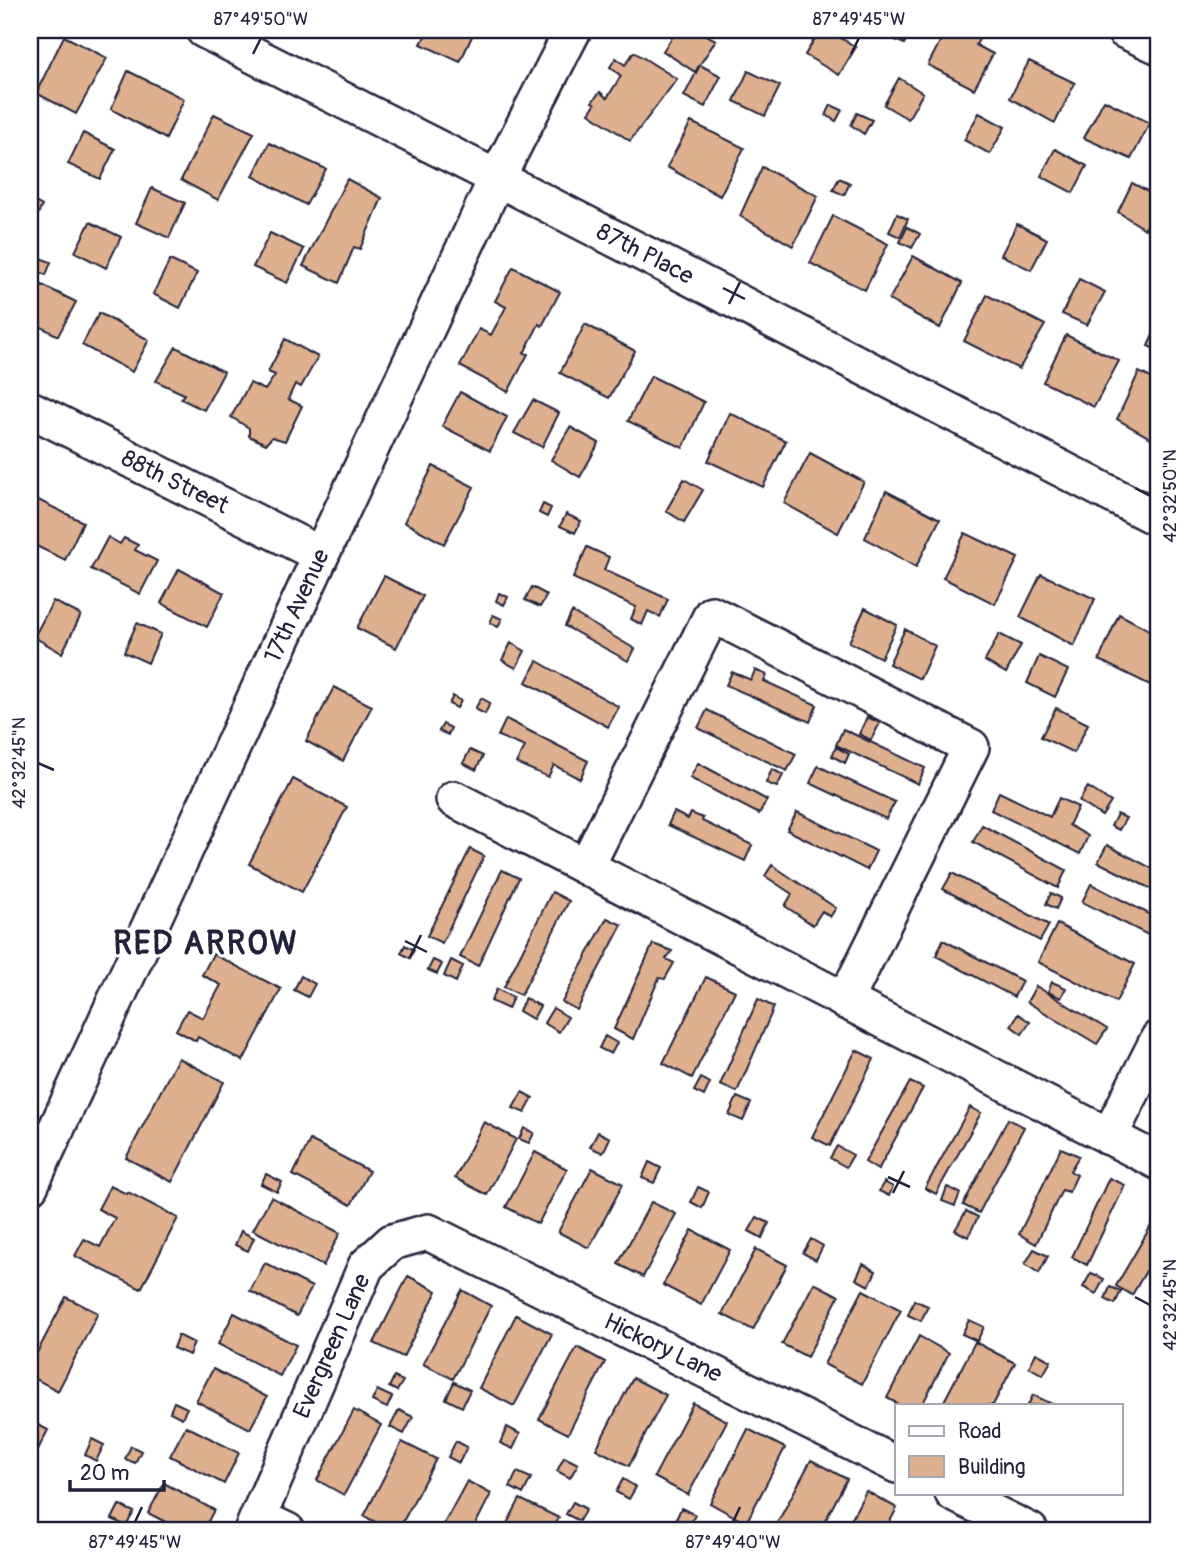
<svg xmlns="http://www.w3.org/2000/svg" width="1189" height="1561" viewBox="0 0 1189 1561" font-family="Pangolin,sans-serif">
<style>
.building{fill:#deb08f;stroke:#22223b;stroke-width:2}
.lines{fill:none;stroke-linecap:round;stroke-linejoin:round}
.minor-casing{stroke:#22223b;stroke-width:40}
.minor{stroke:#fff;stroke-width:35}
.ticks{fill:none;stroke:#22223b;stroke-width:2.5}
.labels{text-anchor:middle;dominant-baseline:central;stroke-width:6;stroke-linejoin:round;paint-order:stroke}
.street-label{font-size:24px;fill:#22223b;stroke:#fff}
.district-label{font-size:32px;font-weight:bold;letter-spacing:2px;fill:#22223b;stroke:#fff}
.neatline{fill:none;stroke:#22223b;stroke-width:2.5}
.ticks-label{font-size:18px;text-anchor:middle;fill:#22223b}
</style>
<rect width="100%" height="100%" fill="#fff"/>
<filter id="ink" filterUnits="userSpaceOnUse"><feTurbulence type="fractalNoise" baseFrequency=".0143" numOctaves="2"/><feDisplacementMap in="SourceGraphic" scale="14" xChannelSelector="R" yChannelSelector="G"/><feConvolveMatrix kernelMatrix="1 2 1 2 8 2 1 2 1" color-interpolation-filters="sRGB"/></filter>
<g filter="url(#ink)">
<path class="building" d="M428,30h47l-15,32 -39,-18z
M677,30h20l19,10 -21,32 -32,-21z
M820,30h7l29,17 -17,28 -34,-20z
M874,30h37l-7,14z
M946,30h21l13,7 -4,8 17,9 -19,35 -46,-24z
M64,36l43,22 -31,56 -40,-21z
M634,52l43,27 -47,62 -41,-28 6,-9 -3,-2 8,-10 7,6 14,-22 -11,-9 6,-9 9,7z
M1029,61l46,22 -20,40 -45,-25z
M700,65l21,11 -16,31 -21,-11z
M128,71l56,28 -18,40 -55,-30z
M748,71l32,15 -15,30 -31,-15z
M899,78l24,15 -15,26 -24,-14z
M1104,100l46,23 -19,36 -47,-21z
M831,105l11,5 -6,11 -10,-6z
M857,113l15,7 -8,14 -13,-9z
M979,113l26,14 -15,27 -26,-14z
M214,114l40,19 -36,67 -37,-20z
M691,122l53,26 -24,48 -53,-29z
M83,133l32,16 -15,30 -32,-15z
M269,143l57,26 -20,36 -53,-29z
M1055,149l32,17 -14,27 -32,-17z
M762,167l56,29 -25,50 -53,-30z
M839,178l11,5 -6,12 -11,-5z
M347,179l35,19 -22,51 -6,-2 -15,36 -36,-17z
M1132,183l27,14v6l-14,26 -27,-17z
M152,188l33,15 -16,35 -33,-15z
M30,199l12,7 -12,24z
M897,214l11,5 -8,18 -11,-5z
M833,216l55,28 -23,46 -55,-27z
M90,222l31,15 -15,31 -31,-16z
M1017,224l30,15 -16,31 -30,-15z
M907,227l13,7 -8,14 -12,-6z
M270,233l34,16 -17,34 -34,-16z
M913,256l49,27 -22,45 -51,-28z
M37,257l14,5 -5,13 -14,-6z
M170,260l27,13 -17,35 -27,-14z
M513,267l47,25 -18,34 -3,-2 -15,29 4,1 -20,38 -48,-26 19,-37 12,6 15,-28 -11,-6z
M30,279l46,23 -18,34 -28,-15z
M1079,279l26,13 -18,33 -25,-11z
M987,295l58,30 -26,44 -55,-28z
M99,313l50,27 -17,32 -50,-27z
M1159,322v29l-11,-5z
M585,324l50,27 -26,47 -49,-25z
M1066,335l53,26 -25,46 -51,-25z
M285,339l33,18 -17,30 -6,-3 -7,15 14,7 -17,35 -13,-4 -6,7 -17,-8v-8l-18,-11 19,-34 15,7 10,-15 -7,-3z
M176,347l48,25 -20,38 -23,-11 3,-5 -28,-13z
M1139,372l20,10v61l-42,-24z
M651,376l53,26 -21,46 -55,-27z
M460,392l47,25 -17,34 -48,-25z
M533,400l26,13 -17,34 -28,-14z
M730,413l56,28 -23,46 -55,-26z
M570,427l29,16 -19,34 -29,-17z
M810,453l54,29 -26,51 -54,-30z
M433,466l41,21 -30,57 -40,-22z
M684,479l19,11 -19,32 -18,-11z
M886,491l54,28 -24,48 -51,-29z
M30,496l53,26 -18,38 -35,-17z
M543,504l8,4 -4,9 -8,-4z
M566,514l15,7 -6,12 -15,-7z
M965,533l53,25 -23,46 -52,-26z
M108,537l12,7 4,-6 14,7 -3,5 22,11 -17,33 -49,-25z
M587,547l22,10 -5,13 64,29 -8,18 -12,-6 -6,14 -11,-6 5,-12 -63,-29z
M179,569l45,24 -17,34 -46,-24z
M1041,574l54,25 -21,47 -54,-29z
M384,576l39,20 -27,52 -39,-20z
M532,587l15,8 -7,12 -15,-7z
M499,593l9,4 -4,8 -8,-4z
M53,601l28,14 -19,38 -28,-16z
M865,608l32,17 -16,33 -32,-16z
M572,612l63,37 -7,12 -63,-35z
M1119,614l40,21v33l-9,17 -51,-25z
M493,615l9,4 -4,8 -8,-4z
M137,623l24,11 -13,29 -24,-11z
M905,629l30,17 -15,33 -31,-15z
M999,634l22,11 -15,28 -21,-12z
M511,643l14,8 -9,17 -14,-8z
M1039,656l29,14 -13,27 -28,-14z
M537,661l82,46 -11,20 -82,-45z
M755,670l12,5 -3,6 53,24 -7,17 -84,-37 6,-13 19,8z
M334,687l38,19 -29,55 -37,-20z
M453,696l8,5 -4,7 -8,-4z
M481,698l9,5 -5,11 -10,-5z
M1056,708l32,16 -14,29 -33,-16z
M707,710l89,44 -9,17 -89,-43z
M867,717l13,6 -9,17 -12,-6z
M506,719l82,42 -8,18 -26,-14 -6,12 -32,-14 9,-16 -27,-11z
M443,724l8,4 -3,7 -9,-4z
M843,729l82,39 -7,16 -82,-39z
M836,747l13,7 -4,9 -13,-7z
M470,750l13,6 -7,14 -13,-7z
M698,763l69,37 -8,14 -69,-36z
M818,766l77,36 -9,17 -76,-36z
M772,769l11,6 -6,12 -11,-4z
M293,779l54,28 -45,85 -53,-28z
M1088,787l23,15 -9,14 -23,-15z
M999,792l51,25 9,-19 19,9 -9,18 19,11 -8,18 -89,-44z
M674,812l14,7 3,-6 12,5 -1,3 50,24 -7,16 -77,-36z
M797,812l79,39 -9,19 -80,-40z
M1117,814l9,4 -7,12 -8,-4z
M982,825l84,45 -8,18 -85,-46z
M1107,845l52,27v21l-61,-31z
M470,849l14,7 -42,87 -15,-7z
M772,865l64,43 -6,9 -8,-6 -9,14 -28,-19 7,-12 -27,-18z
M502,870l17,8 -41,88 -18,-9z
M952,873l97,52 -9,16 -97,-52z
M1091,884l68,35v9l-5,10 -72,-36z
M552,892l17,9 -48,94 -17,-8z
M1051,893l10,5 -5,11 -10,-5z
M607,918l15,7 -45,85 -15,-8z
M1057,924l78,40 -19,38 -78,-40z
M943,940l79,41 -8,16 -78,-41z
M653,944l19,7 -6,8 8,4 -9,16 -6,-1 -26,61 -19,-10z
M405,945l9,5 -4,8 -9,-5z
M213,954l68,35 -38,72 -45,-24 -2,4 -20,-11 11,-20 16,8 18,-33 -19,-10z
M433,960l9,4 -5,10 -9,-4z
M451,960l12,6 -7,16 -12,-6z
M301,976l14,8 -7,13 -14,-7z
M706,977l29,14 -43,87 -29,-15z
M1052,982l14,6 -5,10 -13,-6z
M1036,986l71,43 -10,15 -70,-42z
M497,989l16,8 -5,12 -17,-8z
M525,998l15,8 -7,13 -14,-8z
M758,999l16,8 -37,85 -17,-7z
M553,1008l15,9 -9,15 -15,-9z
M1018,1014l12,8 -8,12 -11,-8z
M605,1036l12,7 -6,11 -12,-6z
M856,1050l18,9 -44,87 -18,-9z
M178,1058l46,24 -52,100 -46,-24z
M701,1078l9,5 -6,13 -10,-5z
M910,1082l13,6 -45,82 -13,-8z
M522,1092l11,6 -8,15 -12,-5z
M737,1097l14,6 -8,18 -14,-6z
M970,1107l11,6 -45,81 -11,-6z
M1008,1119l16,8 -45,86 -16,-8z
M484,1122l32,17 -29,56 -32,-17z
M524,1128l10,5 -5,10 -10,-4z
M598,1132l12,6 -7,15 -13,-6z
M310,1140l59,31 -18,34 -58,-30z
M837,1146l16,9 -7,12 -16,-9z
M1061,1148l18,8 -9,15 7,4 -8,17 -7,-2 -26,54 -17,-10z
M535,1152l32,17 -29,55 -32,-17z
M649,1162l12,6 -7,15 -12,-5z
M592,1168l31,16 -34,64 -31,-16z
M266,1174l16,8 -5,10 -16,-8z
M1109,1178l16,7 -38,80 -15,-8z
M884,1182l9,5 -4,9 -10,-5z
M110,1186l17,8 1,-2 50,26 -37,71 -66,-33 9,-17 16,8 15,-29 -17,-9z
M698,1187l11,5 -7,16 -11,-6z
M947,1187l13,6 -5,13 -13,-5z
M271,1197l69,36 -17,33 -70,-36z
M651,1202l25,12 -33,63 -25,-13z
M966,1211l12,6 -10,20 -13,-7z
M1159,1212v37l-27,46 -16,-9z
M757,1217l12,6 -7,15 -13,-7z
M692,1230l38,20 -29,55 -38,-20z
M241,1231l13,7 -6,13 -13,-6z
M811,1239l12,7 -7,14 -13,-7z
M756,1249l31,16 -34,65 -31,-16z
M1034,1249l14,7 -9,17 -14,-9z
M265,1263l47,24 -15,29 -47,-25z
M863,1264l13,7 -7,15 -13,-7z
M1091,1273l13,6 -8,15 -13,-7z
M408,1276l29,15 -34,66 -29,-14z
M814,1283l25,13 -32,61 -25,-13z
M1110,1287l11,4 -6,13 -10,-5z
M462,1290l29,16 -38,73 -30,-15z
M863,1290l38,20 -39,74 -38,-20z
M66,1297l32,16 -40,78 -28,-15v-10z
M914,1300l14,6 -7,15 -13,-6z
M234,1313l62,32 -16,31 -62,-32z
M516,1315l36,19 -38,72 -35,-18z
M969,1320l15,7 -7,14 -15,-7z
M178,1335l16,8 -5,12 -16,-7z
M919,1336l30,17 -27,52h-22l-13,-7z
M975,1342l40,21 -22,42h-51z
M577,1347l28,15 -37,72 -29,-15z
M1036,1353l15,8 -8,14 -14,-8z
M213,1369l54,28 -17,32 -54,-28z
M394,1377l9,4 -6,10 -8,-4z
M633,1378l33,17 -37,71 -33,-17z
M454,1382l16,8 -8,17 -16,-8z
M377,1390l15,7 -5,11 -15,-7z
M1033,1395l21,10h-26z
M174,1402l13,6 -5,10 -12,-6z
M693,1403l34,18 -39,74 -34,-18z
M354,1410l27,15 -37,70 -27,-15z
M399,1410l14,7 -9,17 -14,-7z
M30,1421l18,9 -18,35z
M186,1426l53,27 -15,31 -54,-28z
M507,1427l13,7 -7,15 -13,-6z
M748,1429l37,19 -39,75 -36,-20z
M92,1439l12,6 -8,16 -11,-6z
M456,1441l11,6 -8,16 -11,-6z
M402,1442l34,17 -38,72h-6l-28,-15z
M131,1446l10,5 -6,12 -10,-4z
M564,1457l14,7 -8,14 -13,-7z
M811,1460l36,19 -27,52h-47z
M517,1472l14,6 -8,16 -13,-7z
M623,1479l13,8 -7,12 -13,-7z
M467,1481l24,13 -19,37h-32z
M164,1483l50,27 -11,21h-20l-35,-18z
M866,1491l31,17 -12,23h-40z
M520,1499l39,19 -7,13h-49z
M573,1502l13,7 -7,12 -13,-7z
M119,1505l15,7 -8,14 -14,-7z
M681,1508l14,7 -7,14 -13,-7z"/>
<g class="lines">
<g class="minor-casing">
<path id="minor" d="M204,30l293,148 662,341
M1124,30l35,16
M30,409l291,146
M454,799l705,363
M586,867l126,-253 259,133 -126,254
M1109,1137l50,-99
M30,1186l291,-631 176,-377 76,-148
M953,1493l77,38
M258,1517l29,14
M252,1531l114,-265 26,-24 36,-10 469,233"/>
</g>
<use href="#minor" class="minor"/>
</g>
</g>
<path class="ticks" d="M253,54l8,-16M851,54l8,-16M723,288l22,11M729,304l11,-22M1135,488l15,8M38,763l16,7M405,941l22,11M410,957l11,-22M888,1177l22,10M893,1193l11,-22M1135,1297l15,8M135,1522l7,-15M733,1522l7,-15"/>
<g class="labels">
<g class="street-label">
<text transform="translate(645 254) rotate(27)">87th Place</text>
<text transform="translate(175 482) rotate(26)">88th Street</text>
<text transform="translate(297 606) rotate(-65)">17th Avenue</text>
<text transform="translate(332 1346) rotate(-66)">Evergreen Lane</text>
<text transform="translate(663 1348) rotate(26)">Hickory Lane</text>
</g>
<g class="district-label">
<text x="206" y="944">RED ARROW</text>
</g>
</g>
<rect width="1189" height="1561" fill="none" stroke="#fff" stroke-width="77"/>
<rect x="895" y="1404" width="228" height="91" fill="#ffffff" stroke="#a7a7b1" stroke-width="2"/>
<rect x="909" y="1426" width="35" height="10" fill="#ffffff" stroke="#a7a7b1" stroke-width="2"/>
<text x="958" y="1438" font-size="21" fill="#22223b">Road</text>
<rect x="909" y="1456" width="35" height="21" fill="#deb08f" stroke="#a7a7b1" stroke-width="2"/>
<text x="958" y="1474" font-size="21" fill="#22223b">Building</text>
<path d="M70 1480v10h94v-10" fill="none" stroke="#22223b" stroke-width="3.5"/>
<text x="80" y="1480" font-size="21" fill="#22223b" stroke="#ffffff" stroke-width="5" paint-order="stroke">20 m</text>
<rect x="38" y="38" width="1112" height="1484" class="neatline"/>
<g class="ticks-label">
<text x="261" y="25">87°49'50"W</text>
<text x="859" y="25">87°49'45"W</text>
<text transform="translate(1170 496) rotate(-90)" y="6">42°32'50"N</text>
<text transform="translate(19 763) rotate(-90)" y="6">42°32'45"N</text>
<text transform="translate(1170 1305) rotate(-90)" y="6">42°32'45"N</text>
<text x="135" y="1548">87°49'45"W</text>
<text x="733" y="1548">87°49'40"W</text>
</g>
</svg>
